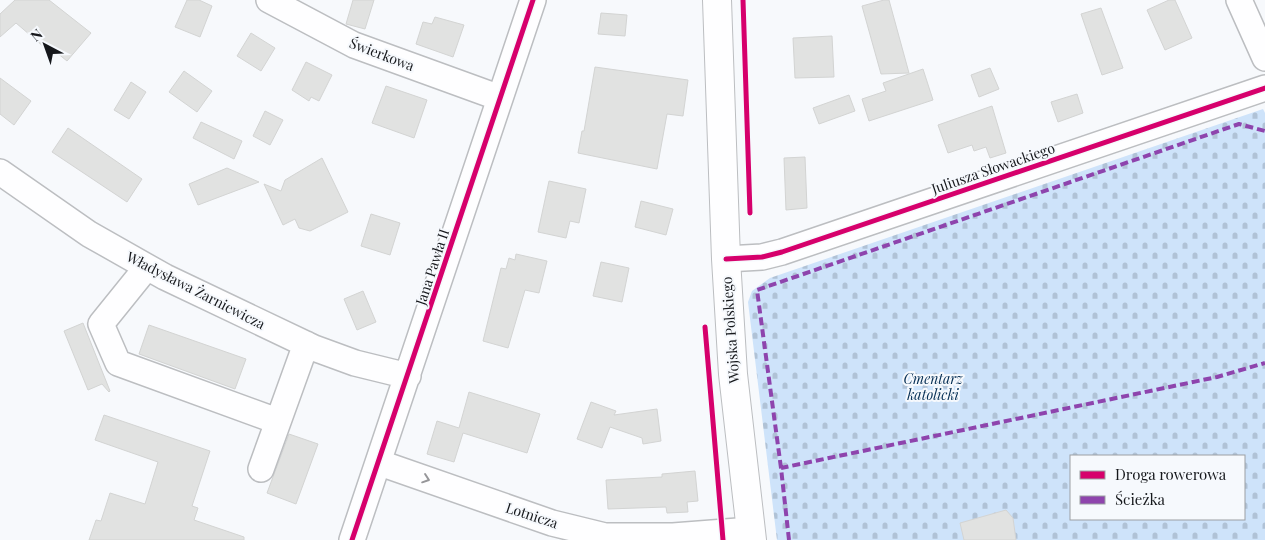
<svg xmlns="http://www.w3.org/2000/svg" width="1265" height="540" viewBox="0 0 1265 540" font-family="'Playfair Display',serif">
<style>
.cemetery{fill:url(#cemetery-stones);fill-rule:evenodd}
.building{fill:#e1e2e1;stroke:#d3d4d3}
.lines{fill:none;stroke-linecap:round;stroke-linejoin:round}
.minor-casing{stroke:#bcbec1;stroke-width:28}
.major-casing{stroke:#bcbec1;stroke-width:30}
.minor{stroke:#fefeff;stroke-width:25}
.major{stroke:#fefeff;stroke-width:28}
.quiet{stroke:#8e44ad;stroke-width:4;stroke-dasharray:8 4;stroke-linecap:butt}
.cycleway-casing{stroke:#f6f9fd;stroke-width:8}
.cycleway{stroke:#d6006c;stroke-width:5}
.oneway{stroke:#969699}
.labels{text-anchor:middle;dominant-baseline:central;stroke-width:4;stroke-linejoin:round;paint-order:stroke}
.street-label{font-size:14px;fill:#16181c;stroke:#f6f9fd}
.park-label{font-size:14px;font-style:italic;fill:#052e54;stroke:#f6f9fd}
</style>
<defs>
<pattern id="cemetery-stones" width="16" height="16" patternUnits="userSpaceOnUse" patternTransform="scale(1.25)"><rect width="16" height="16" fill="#cee3fa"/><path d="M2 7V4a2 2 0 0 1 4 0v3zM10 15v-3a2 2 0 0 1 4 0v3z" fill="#b0c2d6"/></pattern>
</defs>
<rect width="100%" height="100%" fill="#f7f9fc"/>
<path class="cemetery" d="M1263,109l2,4v427h-488l-29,-238 4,-11 18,-13zM1071,456h173v63h-173z"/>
<path class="building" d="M15,0h34l42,33 -24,28 -21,-17 -2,3 -28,-24 -16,14v-23z
M187,0h12l13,6 -12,31 -25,-10z
M353,0h21l-9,29 -19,-5z
M884,0h5l20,73 -28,1 -19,-68z
M1169,0h6l17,38 -27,12 -18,-40z
M1101,8l22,60 -21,7 -21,-61z
M601,13l26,2 -2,21 -27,-2z
M435,17l29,8 -11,32 -37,-13 7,-22 9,2z
M251,33l24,15 -14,23 -24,-15z
M832,36l2,41 -39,1 -2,-40z
M306,62l26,13 -13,26 -8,-4 -2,4 -17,-11z
M595,67l93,13 -5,36 -16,-2 -10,55 -79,-16 4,-22h2z
M990,68l9,21 -20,8 -8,-22z
M923,69l10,31 -64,21 -7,-22 24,-8 -3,-8z
M184,71l28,20 -15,21 -28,-20z
M0,78l31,23 -17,24 -14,-11z
M131,82l15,10 -17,27 -15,-9z
M386,86l41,14 -13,38 -42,-15z
M1077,94l6,19 -25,9 -7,-20z
M849,95l6,16 -36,13 -6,-16z
M992,106l14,47 -16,5 -4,-11 -12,4 -2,-6 -24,8 -10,-28z
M265,111l18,9 -13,25 -17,-9z
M201,122l41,19 -8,18 -41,-21z
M68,128l74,51 -15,23 -75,-50z
M805,157l2,51 -21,2 -2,-52z
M322,158l26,54 -38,19 -11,-3 -4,-9 -12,6 -19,-41 17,7 4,-11z
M227,168l32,14 -61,23 -9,-21z
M549,181l37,8 -7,34 -9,-2 -4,17 -28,-6z
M641,201l32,8 -7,26 -31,-8z
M371,214l29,9 -10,32 -29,-9z
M516,254l31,7 -8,32 -14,-3 -17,58 -25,-7 18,-73 5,1 3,-11 6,2z
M601,262l28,6 -7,34 -29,-6z
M363,291l13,31 -19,8 -13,-31z
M83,323l27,68 -1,1 -7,-8 -14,6 -24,-59z
M149,325l97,34 -11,30 -96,-35z
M469,392l71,22 -13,39 -64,-20 -9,29 -27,-8 10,-33 22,7z
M591,402l25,9 -2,4 43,-6 4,32 -18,3 -1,-6 -32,-11 -8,21 -25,-9z
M104,415l106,36 -18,55 6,2 -4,12 50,17v3h-155l7,-20 5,1 9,-28 35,11 13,-42 -63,-22z
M289,434l29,10 -22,60 -29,-11z
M695,471l3,30 -11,1 1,10 -21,1 -1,-6 -58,2 -2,-29 56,-3v-3z
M1006,510l7,8 3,22h-52l-4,-17z"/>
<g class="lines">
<g class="minor-casing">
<path id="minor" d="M269,0l85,45 146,53
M1239,0l26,58
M0,172l89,62 76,43 149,71 41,15 53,13
M726,259l36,-2 20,-5 483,-164
M147,267l-46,57 17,39 159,58
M380,463l172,60 53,13h68l78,-6
M261,469l45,-125
M352,540l181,-540"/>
</g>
<g class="major-casing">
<path id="major" d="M717,0l9,259 7,115 19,166"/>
</g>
<use href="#minor" class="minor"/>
<use href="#major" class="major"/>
<path class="quiet" d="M781,468l-24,-178 482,-166 26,7
M789,540l-8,-72 436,-91 48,-14"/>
<g class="cycleway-casing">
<path id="cycleway" d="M743,0l7,213
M726,259l36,-2 20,-5 483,-164
M705,327l18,213
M352,540l181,-540"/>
</g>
<use href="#cycleway" class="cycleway"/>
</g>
<defs><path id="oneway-chevron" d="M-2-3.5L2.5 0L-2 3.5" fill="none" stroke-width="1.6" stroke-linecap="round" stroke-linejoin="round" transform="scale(1.25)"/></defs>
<use class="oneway" href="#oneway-chevron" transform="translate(426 479) rotate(19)"/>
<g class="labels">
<g class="street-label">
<text transform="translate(382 54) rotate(21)">Świerkowa</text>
<text transform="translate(993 168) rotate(-19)">Juliusza Słowackiego</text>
<text transform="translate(432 267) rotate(-72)">Jana Pawła II</text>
<text transform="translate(196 290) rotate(27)">Władysława Żarniewicza</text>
<text transform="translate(730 330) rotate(-94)">Wojska Polskiego</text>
<text transform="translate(532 515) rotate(18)">Lotnicza</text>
</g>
<g class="park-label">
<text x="933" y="378">Cmentarz<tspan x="933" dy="16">katolicki</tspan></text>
</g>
</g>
<rect x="1070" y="455" width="175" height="65" fill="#f6f9fd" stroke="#9c9fa3"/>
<rect x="1080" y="471" width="25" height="8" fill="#d6006c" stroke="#9c9fa3"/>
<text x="1115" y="480" font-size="15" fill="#16181c">Droga rowerowa</text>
<rect x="1080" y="496" width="25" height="8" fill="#8e44ad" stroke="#9c9fa3"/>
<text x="1115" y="505" font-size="15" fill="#16181c">Ścieżka</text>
<g transform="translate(45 45) rotate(319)" stroke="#f6f9fd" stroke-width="4" paint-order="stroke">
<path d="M0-4L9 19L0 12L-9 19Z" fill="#16181c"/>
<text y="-8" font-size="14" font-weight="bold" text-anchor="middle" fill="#16181c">N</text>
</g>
</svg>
